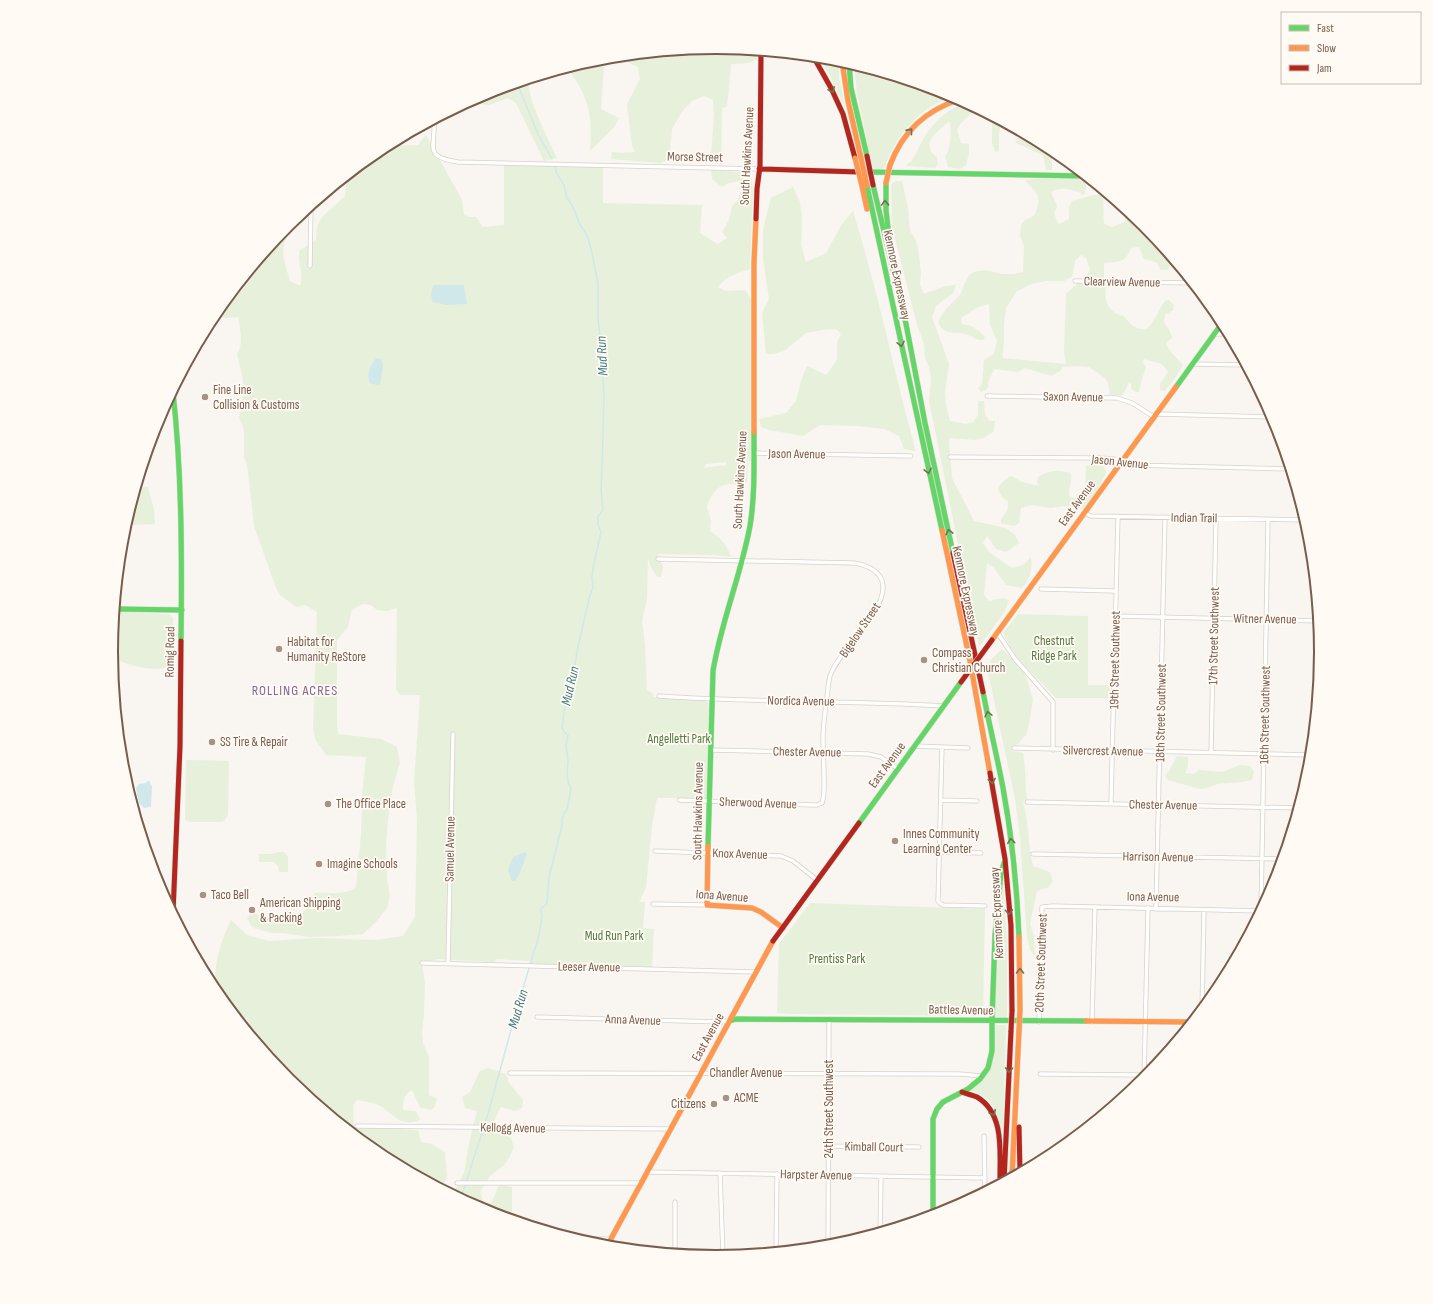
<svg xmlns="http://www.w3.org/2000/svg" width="1433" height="1304" viewBox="0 0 1433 1304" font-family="'Sofia Sans Condensed',sans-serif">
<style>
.green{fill:#e7f0db;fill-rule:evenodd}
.water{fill:#d0e8ea}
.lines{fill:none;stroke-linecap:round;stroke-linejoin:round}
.stream{stroke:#d0e8ea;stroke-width:1.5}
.street-casing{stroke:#d7d1cb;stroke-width:5}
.fast-casing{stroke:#d9d2cb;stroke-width:6}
.slow-casing{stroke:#d9d2cb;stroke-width:6}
.jam-casing{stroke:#d9d2cb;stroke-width:6}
.street{stroke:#fefefd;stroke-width:3.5}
.fast{stroke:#63d668;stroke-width:5}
.slow{stroke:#ff974d;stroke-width:5}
.jam{stroke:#b3261e;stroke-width:5}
.slow-bridge-casing{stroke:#d9d2cb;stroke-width:6;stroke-linecap:butt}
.jam-bridge-casing{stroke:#d9d2cb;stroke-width:6;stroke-linecap:butt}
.slow-bridge{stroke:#ff974d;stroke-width:5}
.jam-bridge{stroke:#b3261e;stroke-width:5}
.oneway{stroke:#776e51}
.poi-dot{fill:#a69286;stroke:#fffaf3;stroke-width:1.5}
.labels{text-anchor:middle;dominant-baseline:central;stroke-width:3.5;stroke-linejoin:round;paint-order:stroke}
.street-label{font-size:13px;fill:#7a5c4d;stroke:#fffaf3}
.poi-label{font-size:13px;fill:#7a5c4d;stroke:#fffaf3;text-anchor:start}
.park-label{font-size:13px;fill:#537a41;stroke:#fffaf3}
.water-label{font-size:14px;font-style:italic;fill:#437c86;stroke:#fffaf3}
.neighbourhood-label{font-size:14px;letter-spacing:1px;fill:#846695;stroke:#fffaf3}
.rim{fill:none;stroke:#7a5c4d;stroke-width:2}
</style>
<rect width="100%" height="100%" fill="#f9f5f0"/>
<path class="green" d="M717,47l39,4 1,8 -8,4 -18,1 -3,35 -2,8 -4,1 -1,56 -10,-8 3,-42 -1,-14 -9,-4 -12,5 -11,12 -9,16 -3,30 -8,4 -50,-4 1,-7 9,1 14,-1 -3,-6 -5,-42 13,-25 -2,-12 -11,-5 -23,4 -3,43 18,9 -4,8 -25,25c3,-35 -1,-55 -23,-83l32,-9z
M818,57l21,3v18l6,29 -16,-33z
M854,64l94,29 6,3c-34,10 -59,40 -70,73h-11l-16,-76z
M528,80c0,21 20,58 29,78l-13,3 -28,-58 -8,-5 -19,7 -22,-2 18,-10z
M967,103l13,7 -6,1 -14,13 -3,6 4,13 8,1v9l-3,12 -6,4 -12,-2 -3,-10c5,-7 8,-28 4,-36l-17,16 -3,6 2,9 6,5 1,6 -3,5 -28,-2 1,-3 3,-1c5,-8 9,-17 14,-26 9,-14 25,-29 42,-33z
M992,117l11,6 -2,1 -2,9v18l-4,1 -3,-9z
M1025,134l27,15v21h-6l-3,-15c-5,-1 -8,-4 -13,-6 -5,-3 -10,-3 -15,-7l3,-4z
M426,135l36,65 2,15 6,2h6l7,10 21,-2v-61l99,3v36l99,2 -2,28 18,11 9,-6 -5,-6 7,-12 3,-14 5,-5 5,-13 -3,-7 -10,2 -7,4 -10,-8 -1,-9 40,3 2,18 -3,78c-12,4 -24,7 -32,18l8,4 19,-1 7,10 -1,161h-3l-1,21c-10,5 -14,0 -23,3 -10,3 -14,13 -17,22l4,14 -1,10c11,7 17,14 21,26l-17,-2 -57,-1 6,12 -2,11h-4l-7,-12 -2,-7 -1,40 -5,23 3,24 2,45 5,3 2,4 50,3 5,3 -2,95h-50l-5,28 -6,62 -7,14h6l-2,26 11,1 -2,38 -121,-3v-3l-35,-2 -1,3 -57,-3 -16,4 3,20 -1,31 -2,19 1,10 6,14v38l8,4 -3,9 -4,2 -10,-3 -8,-17c-8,4 -9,11 -9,20l13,1 4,9c-22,9 -28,-10 -44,-16 -6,-2 -13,-3 -19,-4l-4,5 1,22 64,3 3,12 11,2 13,8 2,24 -4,10h-4l-59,-31 -91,-75 -42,-51v-11h-9c-7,-8 -18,-18 -21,-28 -6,-20 5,-52 14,-70l16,15 22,6 47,-3 60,2 27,-4 12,-19 2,-98 -3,-37 6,-87h-20l-4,-6 1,-81 -10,3 -10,-1 -6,-5 -8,-1 -11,5 -4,18 -11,13v85l1,9 43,5 16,8 3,16 -7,23 -4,23 -3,36 1,33 3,18 -3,12 -12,15 -12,11 -25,2 -29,1 -26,-4h-12l-19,-6 -5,-9 3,-4h6l7,3 32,2 4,-3 8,-8 8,-15c14,-1 30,3 41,-6l5,-53 1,-39 4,-38 -40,-2 -11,-16 -2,-12 4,-115 -12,-7 -9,2 -16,-12 -4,-7 -22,-62 -7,-62 -3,-7v-27l-5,-13 3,-11 1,-27 -6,-25c7,-11 3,-25 1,-37l-13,1 -9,-6 73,-88 7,-6 1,6c-3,4 -8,8 -10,13 -8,14 -1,30 3,44l10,5c5,-13 -4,-22 0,-36l16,-10 1,-14 6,-10 22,-20 2,-20 34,-27 6,-3 31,-1zM727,462l-1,3 -22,3 2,-4z
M1032,179h53l1,8 -2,8c-11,-6 -22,-9 -33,-3l6,14 -3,8 5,10 10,-5v-12l3,-6 22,-6h9c1,10 0,19 1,29l8,3 13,-5v-14l19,16 27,33 -1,8 -2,5h-7l-5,-8 -12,-3 -5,-12 -8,1c-7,16 -10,13 -27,15v15l-18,-1 4,-8 -4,-11 -5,-3 -6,6 -3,16 -8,4h-18l-15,3 -15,8 -10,16 -2,16v20l-2,14 64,6 -2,-13 2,-57 12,-11h28c-2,16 0,29 18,33 5,7 16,19 26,10 6,-7 9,-17 15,-25l4,-1 5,5 -1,5 -8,5 -1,7 4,6 5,10c-1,0 -5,3 -6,4 -3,5 12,18 16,23l-3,6 -15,20 -5,-1v-6l8,-12 -6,-8 -18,-5 -1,4 3,4 -5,15 -2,10h-3l-5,-3v-5l-2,-2 -5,11 -3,3 -11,-1 -2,-12 -3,-5 -16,-11 -10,-1 -16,1 -3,4 -9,5 -26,-8 -7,4 -24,-3 -6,14 1,3 -3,4 -5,2 -3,-4 4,-4 2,-24 10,-6 3,-13 -7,-16 -1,-21 -11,3 -17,11 1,6c10,1 16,5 23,13l-2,3c-6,1 -9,-3 -15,-5 -12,-5 -23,3 -30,-13l7,-12 15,-15 8,-19 6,-4 11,-2 17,4h12l9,-2 1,-26 -4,-10 1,-11 4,-5 10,-5c6,-19 5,-20 -10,-34z
M896,181h6l6,27 2,23 5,8 3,8 3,26 -1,12 4,9 22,-8 10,-1 -3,8 -17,13 -4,11 17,47 -4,28 1,13 4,16 16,3 7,-2 5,-7v-14h6l1,14 5,6h5l-1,10 -10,7 -9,2 -26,-2 3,40 22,43 32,7 9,7 4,8 -13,9 -10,-3 -9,-13 -4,7 6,9 23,16 11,-3 8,-8c2,10 -1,23 -9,31l-16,-3 -12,-17 -7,-5 -3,32 5,6 13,-3 7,2 -5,13 -25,34 -50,-246 2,-22 -2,-12 -4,-9 -1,-14 -7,-19 -25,-98 -1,-43z
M793,187l7,15 2,18 -1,25 5,17 20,-9 16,-29 11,-13c24,77 40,156 61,233l1,7 -11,-2 -5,-13 -15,-7 -27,-3 -37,-1 -17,11 -34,-6 -8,-3 -2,-8 27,-6 10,-12 5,-20 6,-15 19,9 11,-15v-18l4,-8 -5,-5 -14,1 -16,3 -22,18 -11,3h-7l-4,-41 7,-14 -6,-40v-29l8,-32z
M1093,465l11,1 2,7 -12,23 -9,11 -4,2 -17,-3 -13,2 -20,-3 -10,3 -2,15 -5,3 -13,-3v-4c5,-6 8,-10 7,-18l-6,-4 -4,-8c3,-6 7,-10 13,-13l11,6 17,4 -2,-4 1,-5c12,-7 20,-7 32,-4 4,8 -3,15 0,24l5,1 10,-9 1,-23z
M137,487h11l6,22 1,15 -29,1z
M115,612l54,2 4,4 1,41 -2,6c-12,9 -48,0 -60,-8z
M1018,614l70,2v69h22v13h-54l-36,-37 -9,-13 -8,-15z
M1002,649l16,15 8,12 7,24 -4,24 -3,11 -8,9 -6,2 1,5 10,2c3,16 2,30 4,46l-4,3c6,21 5,43 10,64l17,6 3,9 -4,6 -12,4 -7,33 4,12 1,20 -5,-6 -3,-13 -7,-99 -5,-39 -27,-127c0,-11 6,-16 14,-23z
M1177,756l11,1v9l-3,7 9,1 5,-4 23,2 18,-7 10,1 4,5 -2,9 -10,2 -25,2 -10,4 -7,1 -32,-9 -3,-4 4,-5z
M186,760l43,1 -1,53 -3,6 -3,2h-33l-4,-3z
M278,852h6l4,5v15h-9l-1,-6 -4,-4h-15v-8h12z
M1003,878l4,67v73l-11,-1 -1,-5 1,-68z
M810,903l175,6 -2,107 -190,-2 -16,-1 2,-69z
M996,1025h10l-3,105h-3c-2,-22 -10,-34 -32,-40 29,-20 25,-28 27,-61z
M488,1068l18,6 3,9 14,17 -1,8 -6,3 -15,-4 -8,16 3,8 15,7 3,9 -5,11 -6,8 -13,10 -10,16 4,12 8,-2 7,-17 13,2v23l-2,8 -25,-7 -32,-17 11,-21 5,-30 8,-32 -12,-3 -3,-11 8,-5 10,-21z"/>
<path class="water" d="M434,285h30l3,19 -20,1 -14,-3c-3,-6 -2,-11 1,-17z
M376,358l5,1 2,6 -3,20 -8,-1 -3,-3c-2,-9 2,-16 7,-23z
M148,781h1l3,5 -1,19v2l-7,1 -5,-5 -3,-15 3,-4 7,-1z
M524,852l3,2 -8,21 -4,6h-3l-4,-11 5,-13z"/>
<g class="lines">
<path class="stream" d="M682,50l63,1
M517,83l21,51 14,25
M461,1198l27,-84 29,-106 22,-73 3,-18 -1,-8 6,-6 2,-26 13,-52v-6l2,-6 3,-3 4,-22 -3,-6 -1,-9 1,-13 -2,-14 2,-11 -3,-2 -3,-5 1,-5 3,-33 7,-13 4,-26 13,-56 3,-7 -1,-12 2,-12 7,-32 -3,-8v-7l5,-7 -2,-21 1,-21 2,-70 -1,-19 -2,-11v-25l-3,-25v-35l-7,-34 -4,-14 -8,-12 -6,-16 -6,-9 -3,-13 -7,-11 -2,-7"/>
<g class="street-casing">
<path id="street" d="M434,121c2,25 -12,36 24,41l301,7
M310,266l1,-60
M1075,281l118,2
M1214,334h15
M1193,364l53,1
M987,396l130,2 15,5 22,14
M1156,414l117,3
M754,453l157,3
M950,457l150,1 15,1 16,6 159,4
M1084,513l7,3 215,4
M658,559l196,4c13,2 30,9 29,25 0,26 -44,62 -53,88 -2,7 -2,14 -3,21 -2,14 -4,28 -4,42 0,12 1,25 1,37 0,8 1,19 -2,27l-5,2h-4l-134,-5
M1041,589l75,2
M1116,616l202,5
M997,632l18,27 38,43v48
M659,696c95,7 190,4 285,10
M1315,714l3,-99
M915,746l53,2
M942,748l-4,153 3,3 2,1 42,1
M1014,748l297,7
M711,750l157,4 13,3 17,12
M1211,753l5,-235
M941,800l36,1
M1027,802l272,6
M1111,803l7,-287
M655,851l126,5 12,5 24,19
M939,852l42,1
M1033,854l250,5
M653,904l54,1
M1156,909l9,-392
M1261,911l7,-392
M422,963l334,9
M448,964l5,-230
M1202,1010l2,-100
M537,1017l184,5 8,-1
M1039,1022l3,-115 11,-1 208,5
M1092,1022l3,-115
M510,1073l450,1 22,2
M1040,1074l104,1
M1144,1080l4,-172
M357,1126l313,3
M984,1136l1,55
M828,1146l91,1
M648,1172l337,6
M720,1173l3,83
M457,1183h184
M880,1232l1,-55
M576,1239h35
M828,1246l1,-225
M776,1251l1,-77
M675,1253v-51
M687,1254l36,1"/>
</g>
<g class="fast-casing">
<path id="fast" d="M849,63l2,25 16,68
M868,172l217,4
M886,183v27l3,26
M873,185l33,139 19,99 28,130
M867,186l75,344
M1176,387l47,-65
M173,392c9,82 9,166 8,249
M116,609l66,1
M983,692c6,32 14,64 20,96 9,49 14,99 16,149
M859,823l102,-141
M708,846l5,-175c8,-49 28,-96 37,-145 5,-30 4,-63 4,-94
M730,1021l6,-2 350,2
M992,1021l3,-86 6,-62 3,-10
M933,1216v-97l4,-10 6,-7 25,-13 12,-10 8,-11 4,-17v-30"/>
</g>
<g class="slow-casing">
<path id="slow" d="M842,61l6,40 13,57
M890,165c13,-34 35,-54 70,-66
M862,186l5,23
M754,432v-169l2,-44
M942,530l28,131 20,112
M992,640l184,-253
M708,846l-1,59 45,3 9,4 22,16
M1019,937l1,73
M1086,1021l106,1
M1012,1177l7,-146
M607,1246l166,-305"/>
</g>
<g class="jam-casing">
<path id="jam" d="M813,56l18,32 12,26 12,44
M759,169l101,3
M756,219l1,-30 3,-23 1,-115
M953,553l30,139
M990,773l15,86 6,67 1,85
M173,913l7,-167 1,-105
M773,941l86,-118
M962,1092c5,2 10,3 15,5 27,16 23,53 23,80
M1019,1127l1,46
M1004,1181l7,-150"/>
</g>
<use href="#street" class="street"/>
<use href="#fast" class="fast"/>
<use href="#slow" class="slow"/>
<use href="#jam" class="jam"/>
<g class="slow-bridge-casing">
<path id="slow-bridge" d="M855,158l7,28
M861,158l6,28
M886,183l4,-18
M1019,1031l1,-21"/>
</g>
<g class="jam-bridge-casing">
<path id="jam-bridge" d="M867,156l6,29
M961,682l31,-42
M1011,1031l1,-20"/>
</g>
<use href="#slow-bridge" class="slow-bridge"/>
<use href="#jam-bridge" class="jam-bridge"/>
</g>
<defs><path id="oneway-chevron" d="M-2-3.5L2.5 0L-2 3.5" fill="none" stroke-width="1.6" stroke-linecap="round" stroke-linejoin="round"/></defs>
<g class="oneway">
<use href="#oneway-chevron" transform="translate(832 90) rotate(64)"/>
<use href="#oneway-chevron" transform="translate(910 131) rotate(-51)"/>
<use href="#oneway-chevron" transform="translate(885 203) rotate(-92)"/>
<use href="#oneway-chevron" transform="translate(901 344) rotate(78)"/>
<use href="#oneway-chevron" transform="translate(928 471) rotate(78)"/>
<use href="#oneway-chevron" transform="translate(949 532) rotate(-102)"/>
<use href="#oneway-chevron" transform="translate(988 714) rotate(-103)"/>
<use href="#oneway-chevron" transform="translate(992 781) rotate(80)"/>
<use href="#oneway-chevron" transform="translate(1011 841) rotate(-96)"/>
<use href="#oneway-chevron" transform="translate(1009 912) rotate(86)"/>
<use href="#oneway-chevron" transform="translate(1020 971) rotate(-90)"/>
<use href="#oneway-chevron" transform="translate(1009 1070) rotate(93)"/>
<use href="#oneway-chevron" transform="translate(993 1113) rotate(63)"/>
</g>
<g class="poi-dot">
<circle cx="205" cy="397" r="4"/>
<circle cx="279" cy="649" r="4"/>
<circle cx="924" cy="660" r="4"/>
<circle cx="212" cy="742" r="4"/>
<circle cx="328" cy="804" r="4"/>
<circle cx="895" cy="841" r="4"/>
<circle cx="319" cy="864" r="4"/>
<circle cx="203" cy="895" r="4"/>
<circle cx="252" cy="910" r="4"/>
<circle cx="726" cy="1098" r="4"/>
<circle cx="714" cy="1104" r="4"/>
</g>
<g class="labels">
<g class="street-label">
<text transform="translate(747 156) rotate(-87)">South Hawkins Avenue</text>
<text transform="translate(695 157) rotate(1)">Morse Street</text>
<text transform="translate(897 275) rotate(78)">Kenmore Expressway</text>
<text transform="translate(1122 282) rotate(1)">Clearview Avenue</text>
<text transform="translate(1073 397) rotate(1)">Saxon Avenue</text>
<text transform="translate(797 454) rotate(1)">Jason Avenue</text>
<text transform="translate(1120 462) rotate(6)">Jason Avenue</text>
<text transform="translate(740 480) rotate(-87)">South Hawkins Avenue</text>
<text transform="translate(1077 503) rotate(-54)">East Avenue</text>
<text transform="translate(1194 518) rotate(1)">Indian Trail</text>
<text transform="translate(966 591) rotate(78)">Kenmore Expressway</text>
<text transform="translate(1265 619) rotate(1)">Witner Avenue</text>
<text transform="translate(860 630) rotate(-56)">Bigelow Street</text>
<text transform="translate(1214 636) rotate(-89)">17th Street Southwest</text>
<text transform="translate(170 652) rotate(-89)">Romig Road</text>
<text transform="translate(1115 660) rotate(-89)">19th Street Southwest</text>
<text transform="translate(801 701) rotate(1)">Nordica Avenue</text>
<text transform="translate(1161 713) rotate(-89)">18th Street Southwest</text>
<text transform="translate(1265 715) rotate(-89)">16th Street Southwest</text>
<text transform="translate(1103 751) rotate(1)">Silvercrest Avenue</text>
<text transform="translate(807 752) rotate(1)">Chester Avenue</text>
<text transform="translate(887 765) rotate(-54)">East Avenue</text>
<text transform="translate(758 803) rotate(2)">Sherwood Avenue</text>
<text transform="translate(1163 805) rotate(1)">Chester Avenue</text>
<text transform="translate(698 811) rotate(-89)">South Hawkins Avenue</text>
<text transform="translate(450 849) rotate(-89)">Samuel Avenue</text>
<text transform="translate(740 854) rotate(2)">Knox Avenue</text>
<text transform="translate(1158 857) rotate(1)">Harrison Avenue</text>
<text transform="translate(722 896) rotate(4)">Iona Avenue</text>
<text transform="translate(1153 897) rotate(1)">Iona Avenue</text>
<text transform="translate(997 913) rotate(-93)">Kenmore Expressway</text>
<text transform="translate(1041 963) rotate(-88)">20th Street Southwest</text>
<text transform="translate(589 967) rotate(1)">Leeser Avenue</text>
<text transform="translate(961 1010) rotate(1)">Battles Avenue</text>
<text transform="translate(633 1020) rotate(2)">Anna Avenue</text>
<text transform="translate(708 1037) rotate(-61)">East Avenue</text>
<text x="746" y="1073">Chandler Avenue</text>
<text transform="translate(829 1109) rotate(-90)">24th Street Southwest</text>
<text transform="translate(513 1128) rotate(1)">Kellogg Avenue</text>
<text transform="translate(874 1147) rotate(1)">Kimball Court</text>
<text transform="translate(816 1175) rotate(1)">Harpster Avenue</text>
</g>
<g class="poi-label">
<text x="213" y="390">Fine Line<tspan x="213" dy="15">Collision &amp; Customs</tspan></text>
<text x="287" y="642">Habitat for<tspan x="287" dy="15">Humanity ReStore</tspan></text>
<text x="932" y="653">Compass<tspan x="932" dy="15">Christian Church</tspan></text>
<text x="220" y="742">SS Tire &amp; Repair</text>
<text x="336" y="804">The Office Place</text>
<text x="903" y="834">Innes Community<tspan x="903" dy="15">Learning Center</tspan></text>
<text x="327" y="864">Imagine Schools</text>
<text x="211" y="895">Taco Bell</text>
<text x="260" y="903">American Shipping<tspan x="260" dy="15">&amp; Packing</tspan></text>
<text x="734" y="1098">ACME</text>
<text x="706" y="1104" text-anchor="end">Citizens</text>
</g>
<g class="park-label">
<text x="1054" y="641">Chestnut<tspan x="1054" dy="15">Ridge Park</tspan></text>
<text x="679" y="739">Angelletti Park</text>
<text x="614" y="936">Mud Run Park</text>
<text x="837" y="959">Prentiss Park</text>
</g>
<g class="water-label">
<text transform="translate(602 356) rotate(-93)">Mud Run</text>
<text transform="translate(570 686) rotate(-77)">Mud Run</text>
<text transform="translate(518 1009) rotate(-74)">Mud Run</text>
</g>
<g class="neighbourhood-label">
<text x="295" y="690">ROLLING ACRES</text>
</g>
</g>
<path d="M0 0H1433V1304H0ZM118 652a598 598 0 1 1 1196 0a598 598 0 1 1-1196 0Z" fill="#fffaf3" fill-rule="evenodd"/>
<path class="rim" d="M118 652a598 598 0 1 1 1196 0a598 598 0 1 1-1196 0Z"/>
<rect x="1281" y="12" width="140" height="72" fill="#fffaf3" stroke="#cabbb1"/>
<rect x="1289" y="25" width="20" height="6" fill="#63d668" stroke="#cabbb1"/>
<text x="1317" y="32" font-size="12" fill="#7a5c4d">Fast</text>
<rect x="1289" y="45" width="20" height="6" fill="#ff974d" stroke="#cabbb1"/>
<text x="1317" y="52" font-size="12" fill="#7a5c4d">Slow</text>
<rect x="1289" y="65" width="20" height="6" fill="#b3261e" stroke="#cabbb1"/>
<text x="1317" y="72" font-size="12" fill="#7a5c4d">Jam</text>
</svg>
